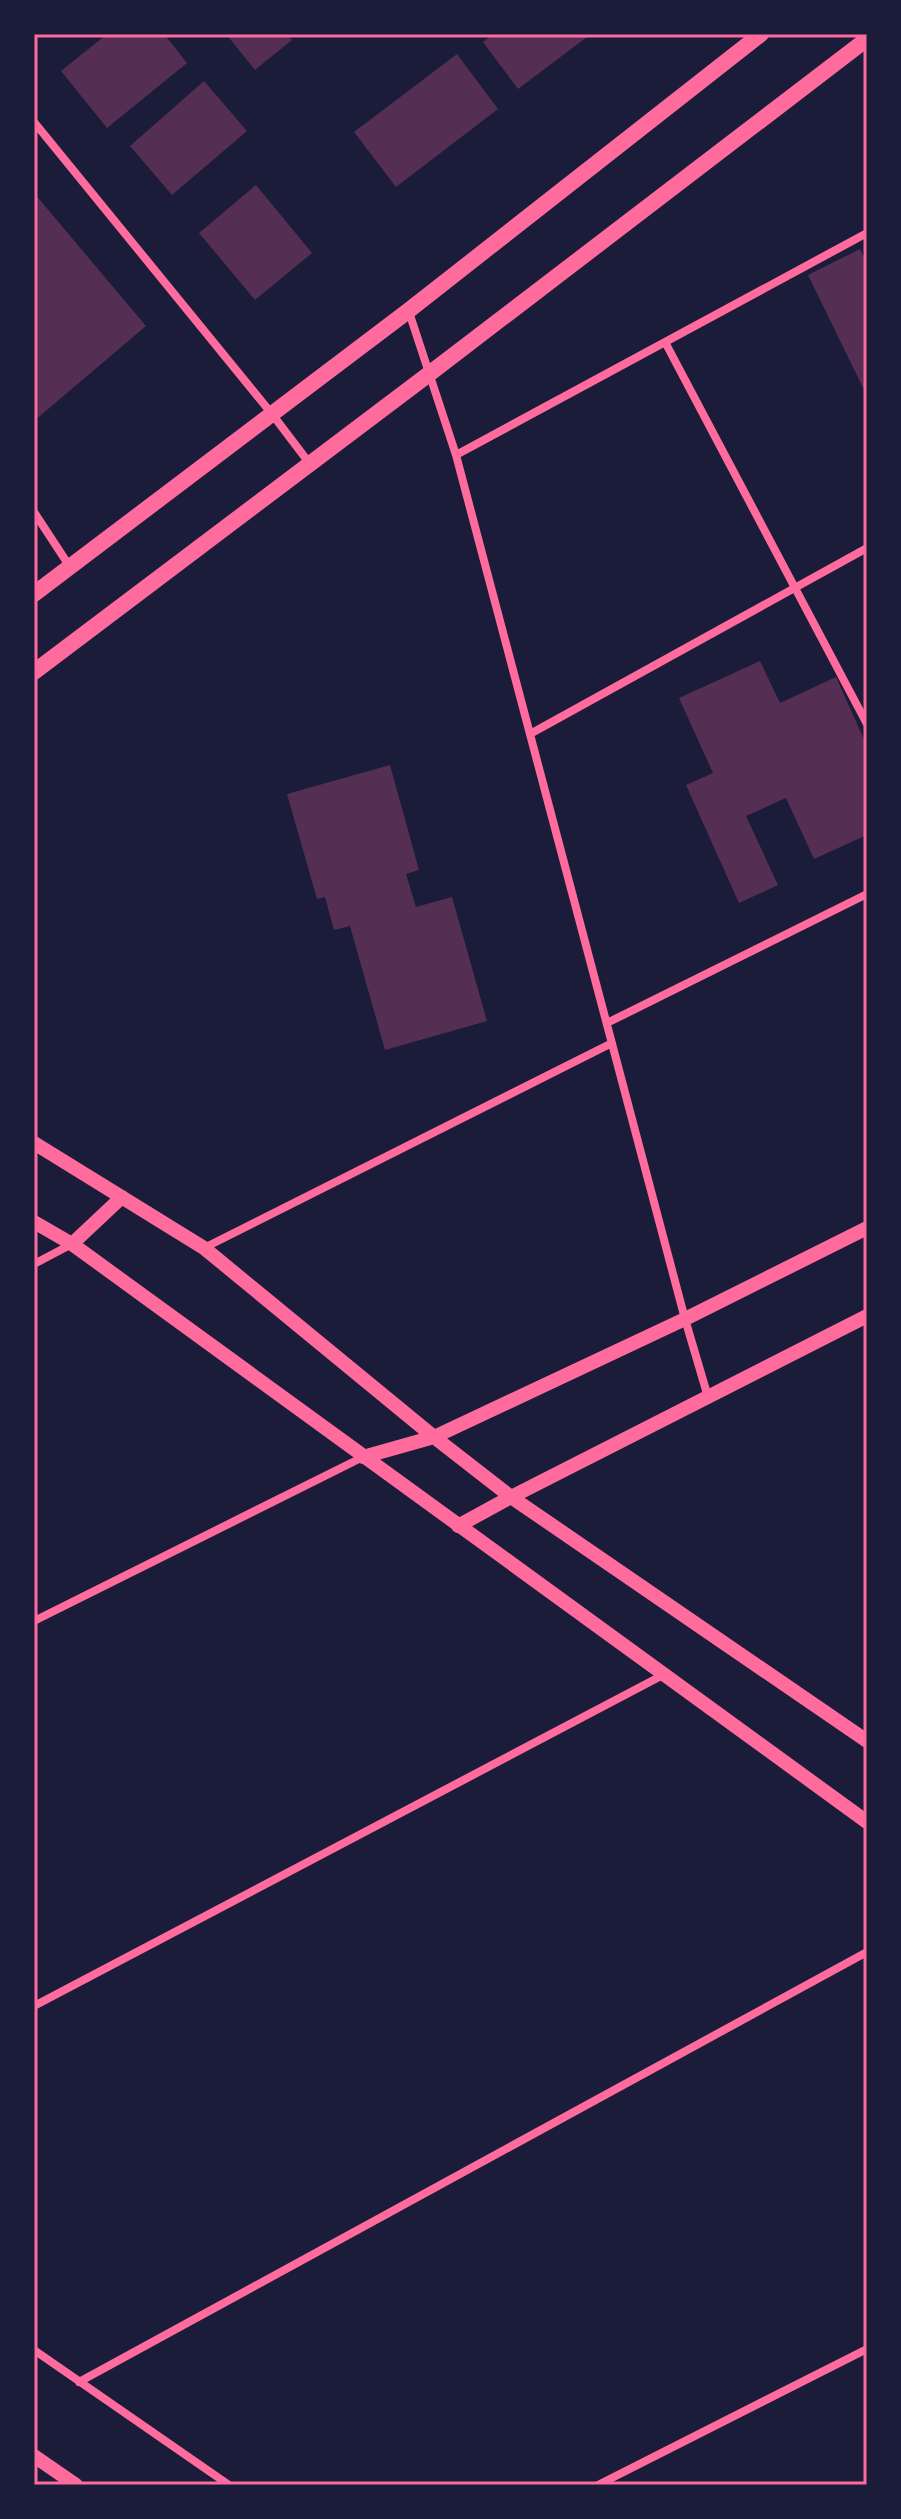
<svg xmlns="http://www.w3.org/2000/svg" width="901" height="2519" viewBox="0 0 901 2519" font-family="'IBM Plex Sans',sans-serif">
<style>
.building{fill:#542f53}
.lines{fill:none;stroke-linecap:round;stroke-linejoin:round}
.minor{stroke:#ff6b9d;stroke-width:8}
.tertiary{stroke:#ff6b9d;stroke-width:14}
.secondary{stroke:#ff6b9d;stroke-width:16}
.neatline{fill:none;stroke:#ff6b9d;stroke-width:3}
</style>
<rect width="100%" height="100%" fill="#1b1b3a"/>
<path class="building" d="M107,34h57l23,29 -80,65 -46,-57z
M226,34h61l5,6 -37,30z
M493,34h98l-73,55 -35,-47z
M457,54l41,55 -102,78 -42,-55z
M204,81l43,50 -75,64 -42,-49z
M256,185l56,68 -57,47 -56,-67z
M34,193l112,133 -112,95z
M860,249l7,15v132l-59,-121z
M760,661l20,42 56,-26 31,69v89l-53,24 -28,-61 -40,18 32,69 -39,18 -53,-118 27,-12 -34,-75z
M390,765l29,105 -13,4 10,33 36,-10 35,124 -102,29 -35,-124 -16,4 -9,-33 -8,2 -30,-105z"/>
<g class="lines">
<path class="minor" d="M34,122l238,292 38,50
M409,312l47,143 229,864 23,78
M665,342l202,382
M456,455l411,-222
M34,512l36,55
M530,734l337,-186
M607,1023l260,-129
M204,1248l408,-205
M34,1264l38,-20
M34,1621l329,-164
M34,2006l629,-331
M34,2350l195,135
M79,2382l788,-430
M598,2485l269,-136"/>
<path class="tertiary" d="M34,1143l170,105 230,189 77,60 356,244
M34,1222l38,22 795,578
M72,1244l50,-47
M363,1457l71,-20 251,-118 182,-91
M458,1526l53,-29 356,-181
M34,2456l42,29"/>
<path class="secondary" d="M34,594l374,-283 353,-277
M34,672l395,-298 438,-335"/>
</g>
<rect width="901" height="2519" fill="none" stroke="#1b1b3a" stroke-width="72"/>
<rect x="36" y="36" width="829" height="2447" class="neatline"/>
</svg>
